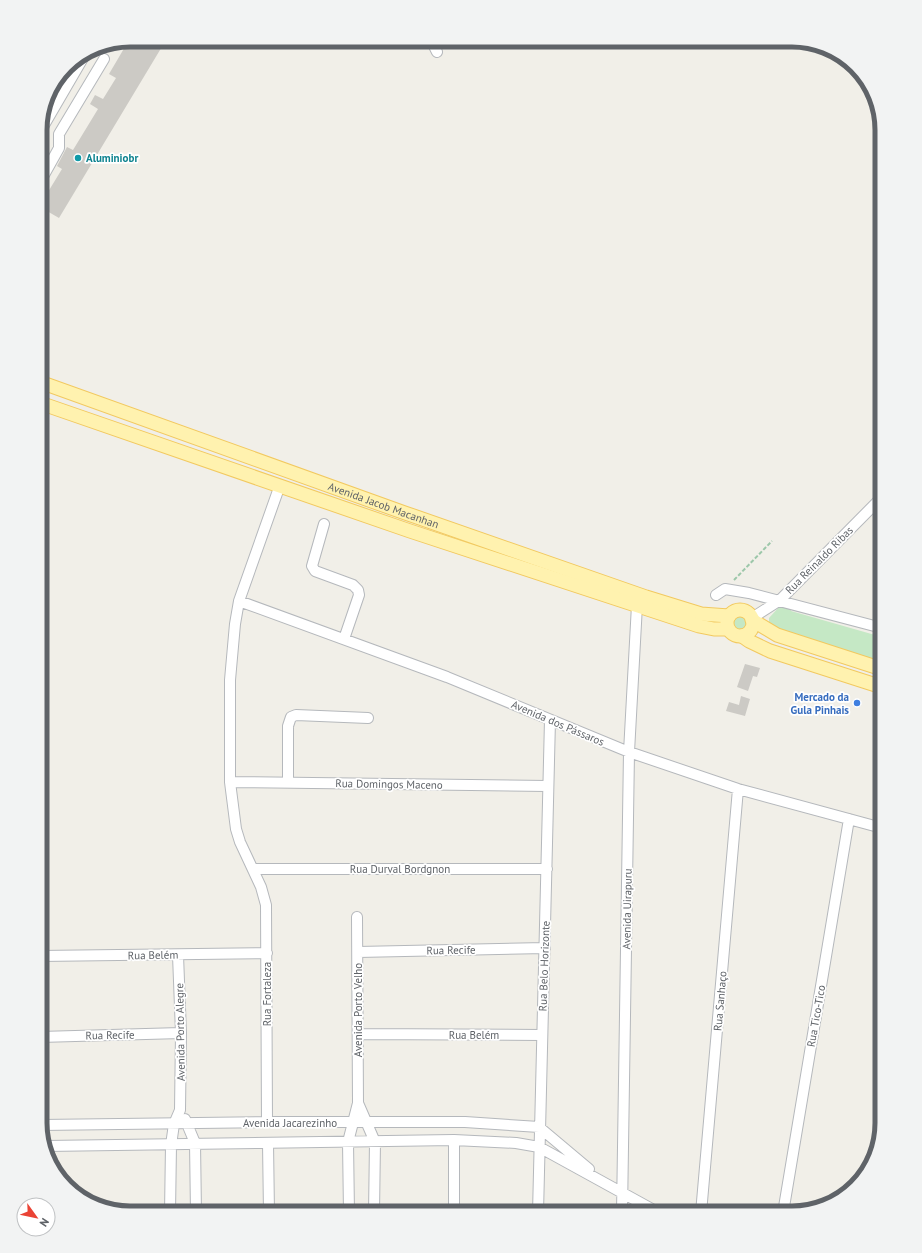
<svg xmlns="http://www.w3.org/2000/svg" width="922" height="1253" viewBox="0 0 922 1253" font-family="'PT Sans',sans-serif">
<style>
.green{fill:#c5e8c5}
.building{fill:#cccac5}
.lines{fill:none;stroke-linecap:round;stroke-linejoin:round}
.minor-casing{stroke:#b5b8bc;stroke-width:12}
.major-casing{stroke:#f2c960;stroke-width:15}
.path{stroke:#9cc7a9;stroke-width:2;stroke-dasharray:4 2;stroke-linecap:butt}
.minor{stroke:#fff;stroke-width:10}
.major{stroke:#fff2af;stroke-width:13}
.culture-dot{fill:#0f9aa8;stroke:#fff;stroke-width:1.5}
.shop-dot{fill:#3f7fe0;stroke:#fff;stroke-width:1.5}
.labels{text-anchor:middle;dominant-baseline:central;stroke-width:3.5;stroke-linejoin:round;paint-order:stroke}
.culture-label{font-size:11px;font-weight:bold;fill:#0d838f;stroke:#fff;text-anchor:start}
.street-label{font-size:11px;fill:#5f6368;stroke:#fff}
.shop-label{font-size:11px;font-weight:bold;fill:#366cbe;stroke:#fff;text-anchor:end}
.rim{fill:none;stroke:#5f6368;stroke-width:5}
</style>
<rect width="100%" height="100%" fill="#f1efe8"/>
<path class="green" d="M789,605l2,6 91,26v26l-99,-31 -14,-8v-6l11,-12z
M730 623a10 10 0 1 1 20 0a10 10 0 1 1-20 0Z"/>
<path class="building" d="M129,40h37l-107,178 -19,-11v-2l22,-36 -5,-3 10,-19 6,3 25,-41 -8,-5 5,-9 8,4 13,-21 -7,-4z
M745,664l15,4 -3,9 -4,-1 -5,15 -11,-4z
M741,696l9,3 -5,17 -19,-5 3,-9 10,3z"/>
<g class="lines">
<g class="minor-casing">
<path id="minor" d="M431,40l6,12
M40,132l46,-79
M40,182l19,-34v-14l45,-75
M324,524l-12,42 3,5 38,14 5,5 1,5 -15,44
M716,595l9,-6 24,4 133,35
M239,601l208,76 182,75 109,37 144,39
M752,618l28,-18 102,-103
M230,782l317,4
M288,782v-56l3,-9 5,-2 72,3
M253,869h294
M358,952l187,-4
M40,956l227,-3
M358,1034l184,1
M40,1037l141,-4
M358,1103l17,39 -1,71
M185,1119l10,24 1,70
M267,1122l-1,-217 -5,-18 -21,-45 -4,-13 -6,-47v-102l5,-56 4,-23 41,-116
M41,1125l226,-3h198l74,5 50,42
M268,1143l1,70
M46,1146l408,-6 62,3 23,4 120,66
M170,1213l1,-68 3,-21 6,-14 1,-77 -3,-78
M349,1213l-1,-71 10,-39 -1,-186
M454,1213v-73
M538,1213l12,-493
M622,1213l7,-461 8,-147
M701,1213l37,-424
M783,1213l66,-394"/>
</g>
<g class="major-casing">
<g id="major">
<path id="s1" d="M40,382l365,131 241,84 55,17 28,2"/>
<path d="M40,403l370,128 289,95 15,3h14"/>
<circle cx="740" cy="623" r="13"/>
<path d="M752,620l25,15 105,34"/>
<path d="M742,636l7,5 21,10 112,36"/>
</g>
</g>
<path class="path" d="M734,580l38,-39"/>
<use href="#minor" class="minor"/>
<use href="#major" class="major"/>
</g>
<circle class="culture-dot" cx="78" cy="158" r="4"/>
<circle class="shop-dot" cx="857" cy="703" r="4"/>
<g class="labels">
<g class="culture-label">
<text x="86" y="158">Aluminiobr</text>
</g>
<g class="street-label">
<text stroke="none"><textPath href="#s1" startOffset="365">Avenida Jacob Macanhan</textPath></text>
<text transform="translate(819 560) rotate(-45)">Rua Reinaldo Ribas</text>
<text transform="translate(558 723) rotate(23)">Avenida dos Pássaros</text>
<text transform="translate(389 784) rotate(1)">Rua Domingos Maceno</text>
<text x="400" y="869">Rua Durval Bordgnon</text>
<text transform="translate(627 909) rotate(-89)">Avenida Uirapuru</text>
<text transform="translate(451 950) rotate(-1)">Rua Recife</text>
<text transform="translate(153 955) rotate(-1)">Rua Belém</text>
<text transform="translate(544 966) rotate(-88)">Rua Belo Horizonte</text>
<text transform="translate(267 994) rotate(-90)">Rua Fortaleza</text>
<text transform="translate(720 1001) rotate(-85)">Rua Sanhaço</text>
<text transform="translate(358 1010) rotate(-90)">Avenida Porto Velho</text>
<text transform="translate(816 1016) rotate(-80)">Rua Tico-Tico</text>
<text transform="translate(180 1032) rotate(-91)">Avenida Porto Alegre</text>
<text transform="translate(110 1035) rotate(-1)">Rua Recife</text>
<text x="474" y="1035">Rua Belém</text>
<text x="290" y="1123">Avenida Jacarezinho</text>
</g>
<g class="shop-label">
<text x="849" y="697">Mercado da<tspan x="849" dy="13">Gula Pinhais</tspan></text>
</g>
</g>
<path d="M0 0H922V1253H0ZM130 47H792A83 83 0 0 1 875 130V1123A83 83 0 0 1 792 1206H130A83 83 0 0 1 47 1123V130A83 83 0 0 1 130 47Z" fill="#f2f3f3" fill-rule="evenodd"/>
<path class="rim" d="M130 47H792A83 83 0 0 1 875 130V1123A83 83 0 0 1 792 1206H130A83 83 0 0 1 47 1123V130A83 83 0 0 1 130 47Z"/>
<g transform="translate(36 1217) rotate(123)"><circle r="19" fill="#ffffff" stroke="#bfc1c3"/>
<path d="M0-3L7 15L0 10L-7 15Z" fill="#ea4335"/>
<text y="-6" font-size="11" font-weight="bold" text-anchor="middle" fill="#5f6368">N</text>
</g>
</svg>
